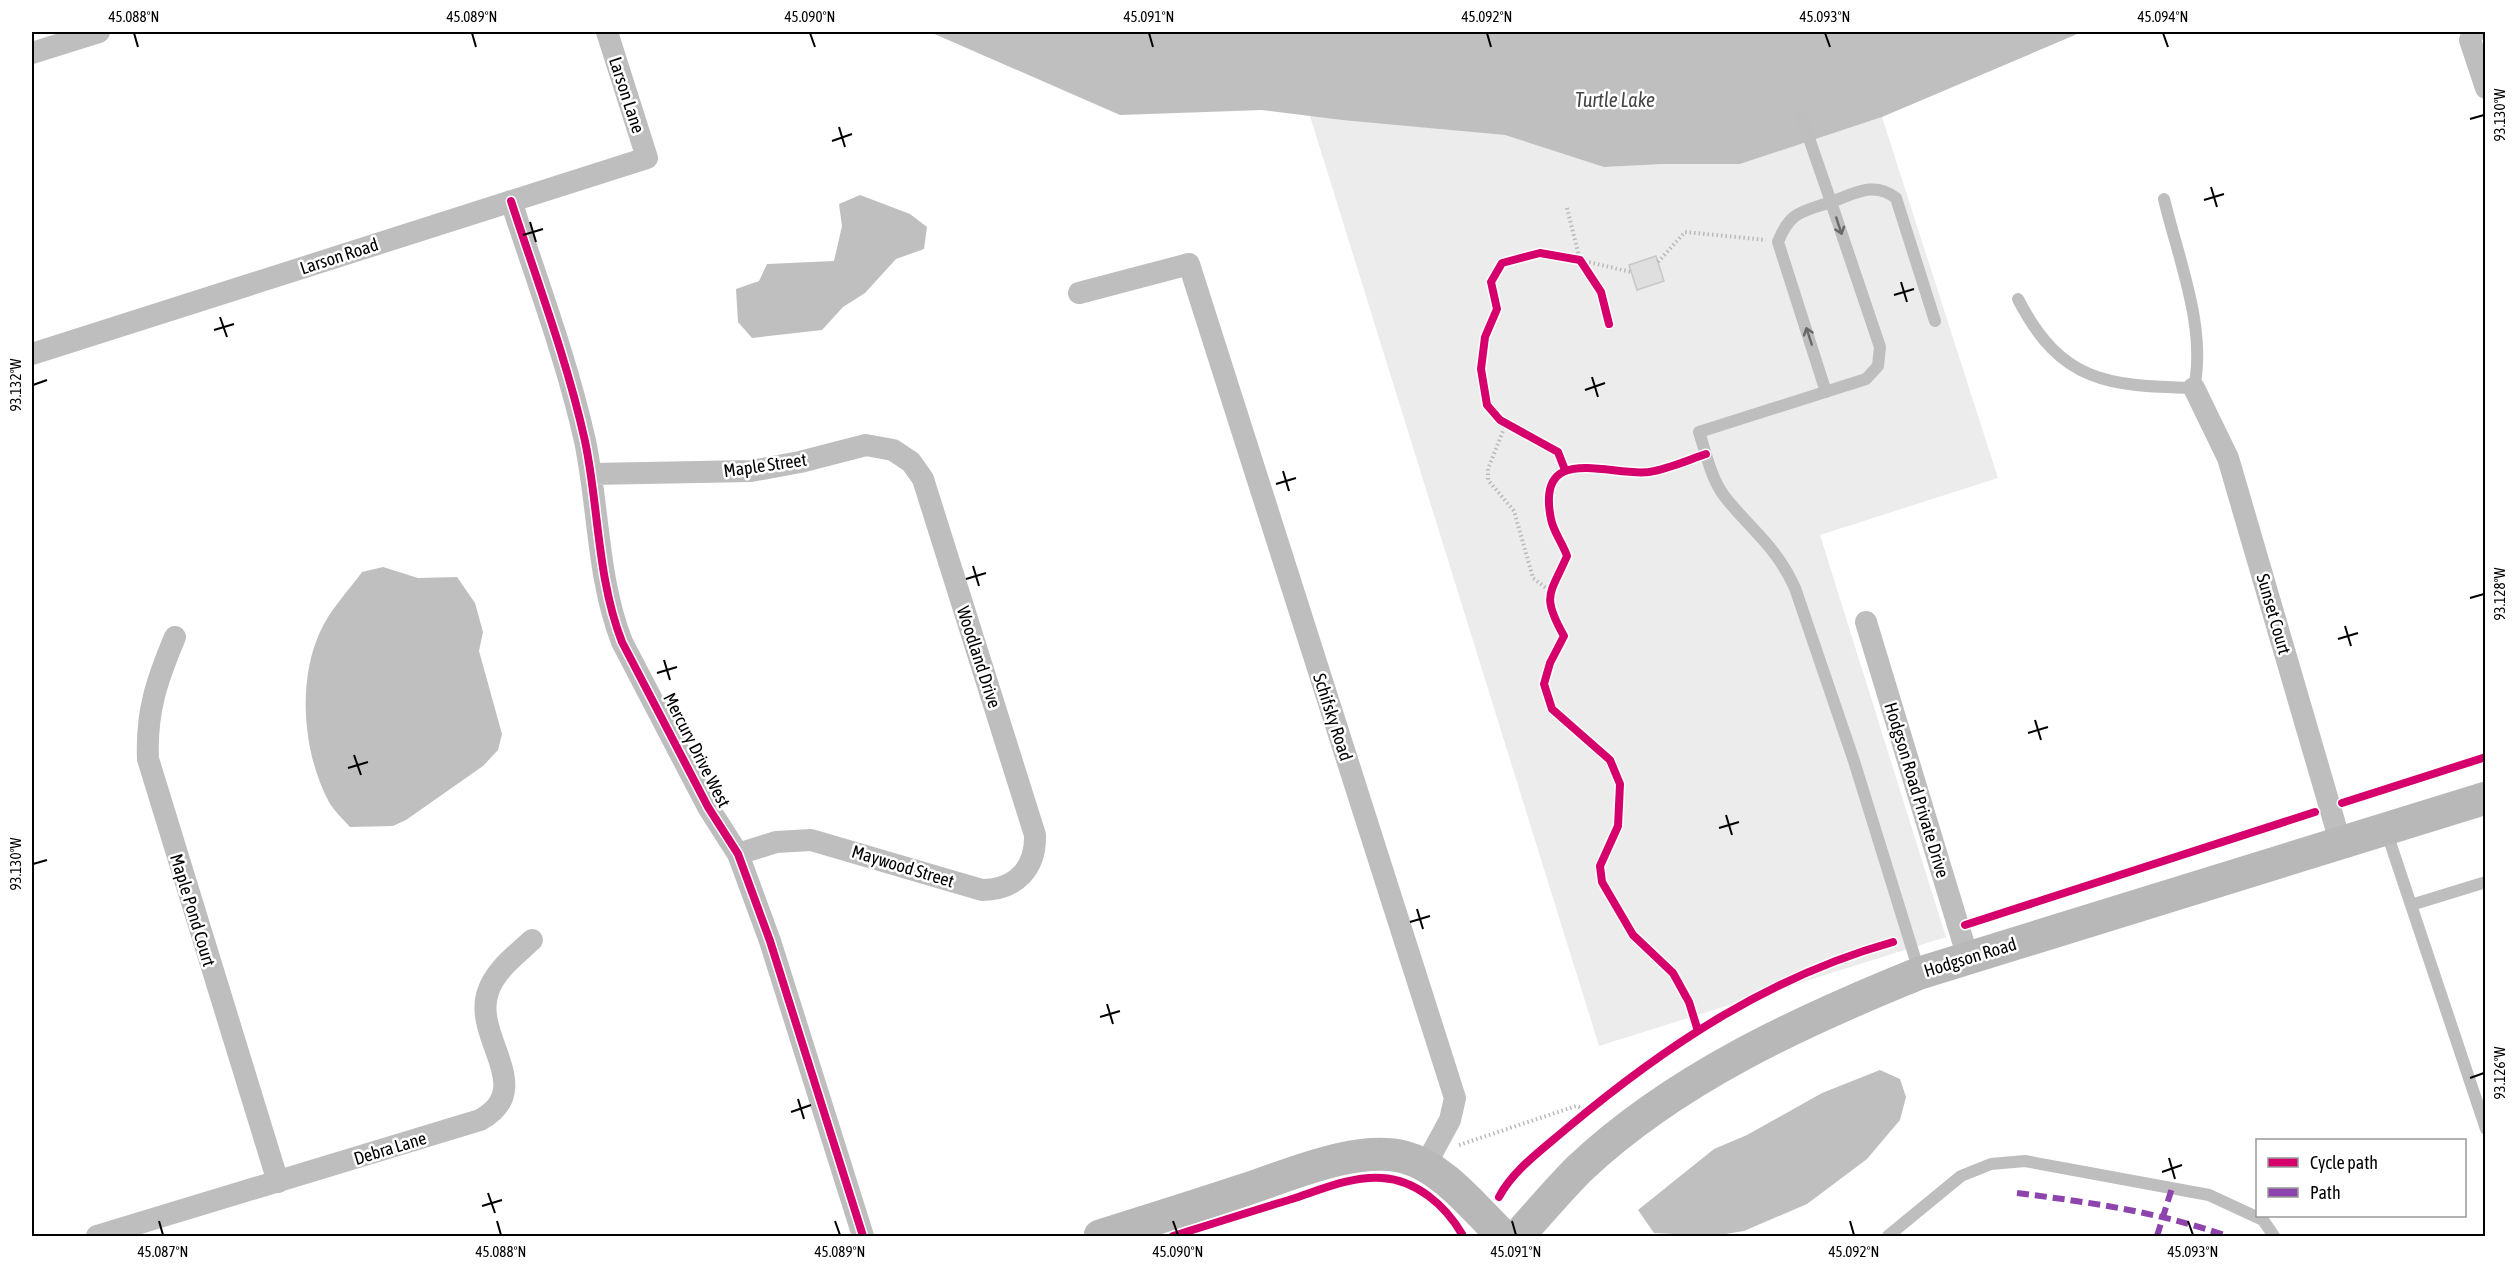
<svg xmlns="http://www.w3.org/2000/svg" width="2517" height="1268" viewBox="0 0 2517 1268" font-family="'Asap Condensed',sans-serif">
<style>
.green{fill:#ececec}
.water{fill:#bfbfbf}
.building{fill:#dfdfdf;stroke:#c7c7c7;stroke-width:1.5}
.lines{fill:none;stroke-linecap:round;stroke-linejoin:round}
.path{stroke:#b9b9b9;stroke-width:4;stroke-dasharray:1.5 3;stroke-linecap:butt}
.lane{stroke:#bebebe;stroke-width:12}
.street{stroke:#bebebe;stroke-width:22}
.secondary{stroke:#b8b8b8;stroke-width:33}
.quiet{stroke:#8e44ad;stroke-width:6;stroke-dasharray:12 6;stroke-linecap:butt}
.cycleway-casing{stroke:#fff;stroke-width:11}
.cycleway{stroke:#d6006c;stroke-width:8}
.oneway{stroke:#686868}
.ticks{fill:none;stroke:#000;stroke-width:2}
.labels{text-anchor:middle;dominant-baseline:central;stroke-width:5;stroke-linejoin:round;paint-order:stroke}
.street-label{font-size:18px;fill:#000;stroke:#fff}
.water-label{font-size:20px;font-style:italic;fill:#444;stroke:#fff}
.neatline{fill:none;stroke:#000;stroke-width:2}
.ticks-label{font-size:15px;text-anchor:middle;fill:#000}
</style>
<rect width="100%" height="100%" fill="#fff"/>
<path class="green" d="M1310,116l195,19 99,32 60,-3h76l142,-47 116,361 -178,57 126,402 -347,109z"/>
<path class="water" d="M930,32h1152l-200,85 -142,47h-76l-60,3 -99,-32 -163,-15 -80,-10 -142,5z
M860,195l50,19 17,13 -3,22 -28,10 -31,34 -22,14 -21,23 -70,8 -14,-16 -2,-33 23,-8 8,-17 67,-3 8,-35 -3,-22z
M383,567l35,11 39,-1 18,26 8,29 -4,19 23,83 -4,16 -15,16 -77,54 -13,6 -43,1c-7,-8 -16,-16 -21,-25 -26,-48 -32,-120 -9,-170 9,-21 29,-42 42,-60z
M1880,1070l20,9 6,18 -6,23 -33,39 -60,45 -63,27 -31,5 -59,-3 -16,-23 76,-61 33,-14 75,-42z"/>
<path class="building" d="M1656,256l8,25 -27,9 -8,-25z"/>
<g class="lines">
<path class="path" d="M1567,208l13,52 51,12
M1658,262l27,-30 81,8
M1506,423l-18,46v11l26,31 19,67 17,13
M1459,1145l117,-39 13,5"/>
<path class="lane" d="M1801,115l30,87c25,-9 43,-21 65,-4l39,123
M2018,299c43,84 90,87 176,89 13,-60 -16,-130 -30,-189
M1826,392l-48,-150c12,-31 24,-30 53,-40l49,145 -2,19 -12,13 -167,53c7,21 12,47 26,65 27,34 51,49 70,91l59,173 65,210
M2386,830l25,75 75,-23
M2411,905l75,224
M1888,1236l73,-60 30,-12 34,-3 184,34 54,25 11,16"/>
<path class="street" d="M2474,32l-4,8 16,48
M32,53l67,-21
M511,201c26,80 56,159 74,240 14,67 12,137 37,201l86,165 30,47 32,87 93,295
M1079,293l110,-29 266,834 -5,22 -25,46
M32,354l615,-196 -40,-126
M2194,388l34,70 113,387
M591,474l160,-3 49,-9 66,-17 27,5 18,12 12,17 112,356c1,33 -19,55 -53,55l-171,-50 -35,2 -38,12
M1866,622l102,336
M175,637c-18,43 -29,74 -27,122l130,423
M97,1236l383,-116c58,-31 -8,-83 8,-128 7,-22 28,-37 44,-52"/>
<path class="secondary" d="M1100,1236c48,-15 96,-30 144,-46 46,-15 112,-45 160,-33 39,10 71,52 99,79
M1518,1236c20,-22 40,-46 61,-67 95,-90 222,-148 341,-196l566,-175"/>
<path class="quiet" d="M2017,1193c71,9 142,19 210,43
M2157,1236l15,-48"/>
<g class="cycleway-casing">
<path id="cycleway" d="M511,201c26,80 56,159 74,240 14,67 12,137 37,201l86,165 30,47 32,87 93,295
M1565,470l-7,-18 -58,-32 -13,-15 -6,-36 4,-32 12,-28 -6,-27 11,-19 38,-10 40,7 21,32 8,32
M2342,803l144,-46
M1965,925l350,-113
M1698,1031l-9,-29 -16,-29 -40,-38 -31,-53 -2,-16 18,-40 2,-42 -10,-24 -58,-51 -8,-25 6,-21 14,-27c-23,-41 -14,-41 3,-80 -4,-12 -14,-25 -16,-37 -16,-78 60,-42 98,-47 19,-3 39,-12 57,-18
M1499,1197c14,-27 44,-48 67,-68 99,-83 202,-152 327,-187
M1173,1236c39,-12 79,-25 119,-37 28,-9 59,-23 90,-21 34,2 63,27 80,56l-2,2"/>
</g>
<use href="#cycleway" class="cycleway"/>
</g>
<defs><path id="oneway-shaft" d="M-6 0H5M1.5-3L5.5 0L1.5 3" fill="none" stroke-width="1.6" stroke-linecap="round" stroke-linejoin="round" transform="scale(1.5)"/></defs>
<g class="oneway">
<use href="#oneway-shaft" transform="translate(1839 226) rotate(72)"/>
<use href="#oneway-shaft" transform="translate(1809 336) rotate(-108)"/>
</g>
<path class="ticks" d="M134,33l4,14M472,33l4,14M810,33l5,14M1149,33l4,14M1487,33l4,14M1825,33l5,14M2163,33l5,14M2470,119l14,-4M839,127l6,20M832,141l20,-7M2211,187l6,20M2204,200l20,-6M530,222l6,20M523,235l20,-6M1901,282l6,20M1894,295l20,-6M220,317l7,20M214,330l20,-6M1592,377l6,20M33,385l14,-5M1585,390l20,-7M1283,471l6,20M1276,484l20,-6M973,566l6,20M966,579l20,-6M2470,598l14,-4M2345,626l6,20M2338,639l20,-6M664,660l6,20M657,673l20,-6M2035,720l6,20M2028,733l20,-6M354,755l7,20M348,768l20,-6M1726,815l6,20M1719,828l20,-6M33,864l14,-4M1417,909l6,20M1410,922l20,-6M1107,1004l6,20M1100,1017l20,-6M2470,1078l14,-5M798,1099l6,20M791,1112l20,-7M2169,1158l6,21M2162,1172l20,-7M488,1193l7,20M482,1206l20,-6M159,1221l4,14M497,1221l4,14M835,1221l5,14M1173,1221l5,14M1512,1221l4,14M1850,1221l4,14M2188,1221l5,14"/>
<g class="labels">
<g class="street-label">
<text transform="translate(627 95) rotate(72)">Larson Lane</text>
<text transform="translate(339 256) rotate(-18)">Larson Road</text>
<text transform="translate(765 465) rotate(-8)">Maple Street</text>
<text transform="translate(2274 614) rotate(74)">Sunset Court</text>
<text transform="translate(979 657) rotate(72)">Woodland Drive</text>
<text transform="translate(1333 717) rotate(72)">Schifsky Road</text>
<text transform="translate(697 750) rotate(63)">Mercury Drive West</text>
<text transform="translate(1917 790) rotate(73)">Hodgson Road Private Drive</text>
<text transform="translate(903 866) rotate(17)">Maywood Street</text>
<text transform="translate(193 910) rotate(73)">Maple Pond Court</text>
<text transform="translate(1970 957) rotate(-17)">Hodgson Road</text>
<text transform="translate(390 1148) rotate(-17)">Debra Lane</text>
</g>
<g class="water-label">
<text x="1615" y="99">Turtle Lake</text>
</g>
</g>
<rect width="2517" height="1268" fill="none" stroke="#ffffff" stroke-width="66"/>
<rect x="2256" y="1139" width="210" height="78" fill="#ffffff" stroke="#999999" stroke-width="1.5"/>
<rect x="2268" y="1158" width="30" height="9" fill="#d6006c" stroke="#999999" stroke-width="1.5"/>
<text x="2310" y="1169" font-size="18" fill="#000000">Cycle path</text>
<rect x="2268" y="1188" width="30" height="9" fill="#8e44ad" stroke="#999999" stroke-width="1.5"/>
<text x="2310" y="1199" font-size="18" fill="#000000">Path</text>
<rect x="33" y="33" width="2451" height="1202" class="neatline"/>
<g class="ticks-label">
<text x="134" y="22">45.088°N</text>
<text x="472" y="22">45.089°N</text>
<text x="810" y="22">45.090°N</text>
<text x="1149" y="22">45.091°N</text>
<text x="1487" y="22">45.092°N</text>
<text x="1825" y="22">45.093°N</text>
<text x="2163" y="22">45.094°N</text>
<text transform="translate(2500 115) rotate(-90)" y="5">93.130°W</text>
<text transform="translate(16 385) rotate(-90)" y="5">93.132°W</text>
<text transform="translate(2500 594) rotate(-90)" y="5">93.128°W</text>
<text transform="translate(16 864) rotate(-90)" y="5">93.130°W</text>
<text transform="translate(2500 1073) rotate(-90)" y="5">93.126°W</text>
<text x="163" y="1257">45.087°N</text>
<text x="501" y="1257">45.088°N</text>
<text x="840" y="1257">45.089°N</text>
<text x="1178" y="1257">45.090°N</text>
<text x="1516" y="1257">45.091°N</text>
<text x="1854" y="1257">45.092°N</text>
<text x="2193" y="1257">45.093°N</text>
</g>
</svg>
